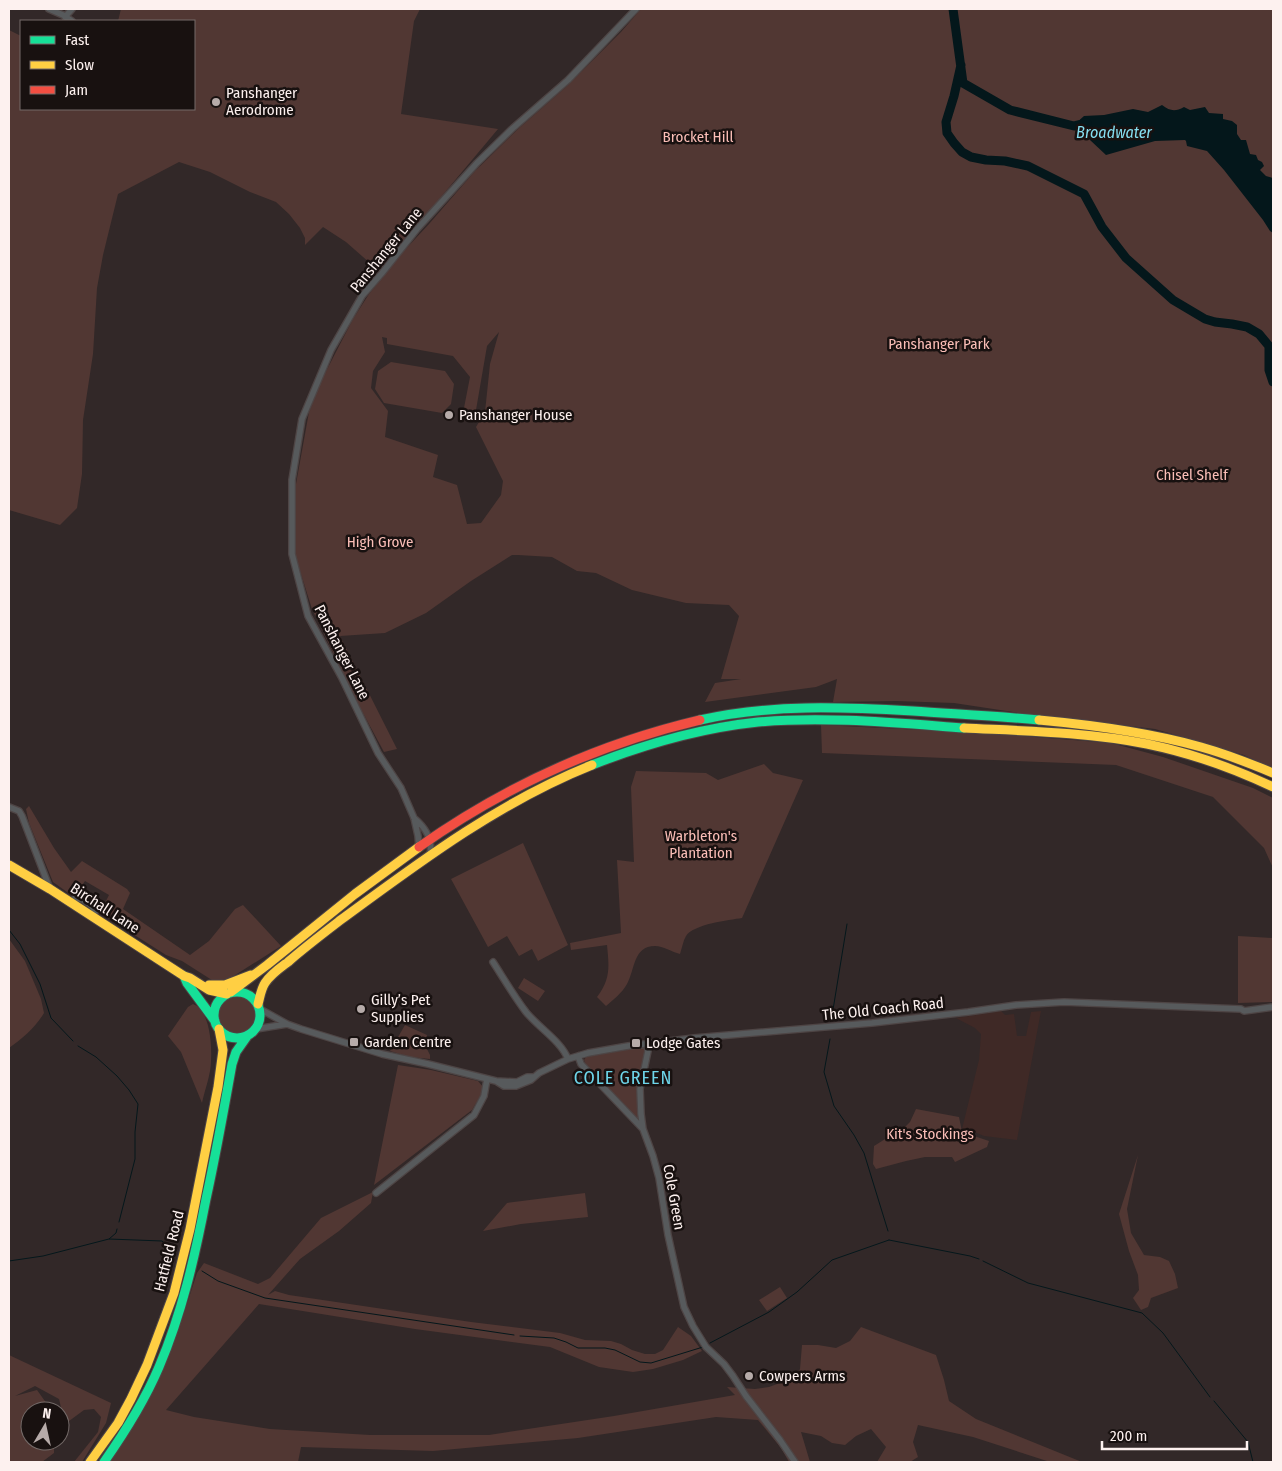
<svg xmlns="http://www.w3.org/2000/svg" width="1282" height="1471" viewBox="0 0 1282 1471" font-family="'Fira Sans Condensed',sans-serif">
<style>
.built{fill:#3f2926}
.green{fill:#513733;fill-rule:evenodd}
.water{fill:#04171b}
.lines{fill:none;stroke-linecap:round;stroke-linejoin:round}
.stream{stroke:#04171b;stroke-width:1}
.river{stroke:#04171b;stroke-width:9}
.street-casing{stroke:#4e4545;stroke-width:8}
.fast-casing{stroke:#4e4545;stroke-width:11}
.slow-casing{stroke:#4e4545;stroke-width:11}
.jam-casing{stroke:#4e4545;stroke-width:11}
.street{stroke:#575a5c;stroke-width:5.5}
.fast{stroke:#16e098;stroke-width:9}
.slow{stroke:#ffcf43;stroke-width:9}
.jam{stroke:#f24e42;stroke-width:9}
.poi-dot{fill:#b6aba9;stroke:#181110;stroke-width:2}
.labels{text-anchor:middle;dominant-baseline:central;stroke-width:5;stroke-linejoin:round;paint-order:stroke}
.poi-label{font-size:15px;fill:#fdf1ef;stroke:#181110;text-anchor:start}
.park-label{font-size:15px;fill:#fbbeb7;stroke:#181110}
.street-label{font-size:15px;fill:#fdf1ef;stroke:#181110}
.water-label{font-size:16px;font-style:italic;fill:#86dff1;stroke:#181110}
.quarter-label{font-size:18px;letter-spacing:1px;fill:#6ed6ea;stroke:#181110}
</style>
<rect width="100%" height="100%" fill="#322828"/>
<path class="built" d="M1001,1011l4,4 9,-1 3,22h9l5,-24 10,-1 -24,129 -33,-4 -12,-5 -10,-2 17,-69 2,-26 -6,-6 -19,-10z"/>
<path class="green" d="M121,9h299l-6,12 -13,93 97,15 -119,142 -33,-29 -23,-15 -18,18v-7l-5,-10 -11,-14 -13,-12 -26,-10 -40,-20 -31,-10 -61,32 -15,61 -6,33 -4,66 -10,66 -1,54 -5,34 -17,17 -51,-15v-480l12,6v73h173v-88h-76z
M641,9h632v760l-29,-14 -89,-26 -136,-16 -65,-10 -58,-2 -63,1 4,-23 -21,8 -111,15 10,-19 26,-4h-20l18,-63 -10,-11 -43,-2 -54,-13 -36,-17 -19,-2 -25,-14 -34,-2h-6l-41,26 -45,32 -41,20 -45,3 57,113 -13,3 -27,-50 -45,-93 -17,-54 -1,-60 15,-83 12,-31 32,-62 16,-25 32,-40 28,-30 46,-53 43,-42 49,-43 54,-54zM499,332l-9,32 -5,48 -9,15 27,54 -2,14 -20,28 -14,1 -10,-39 -24,-8 5,-22 -53,-18 3,-26 -17,-23 2,-17 12,-19 -3,-15 5,1v6l66,12 17,21 -7,36 8,1 5,-4 11,-64z
M391,362l54,9 9,13 -3,20 -9,9 -58,-10 -9,-14 3,-18z
M821,725l164,8 126,10 52,14 90,31 20,10v70l-9,-20 -51,-51 -97,-32 -294,-12z
M764,764l9,9 30,7 -61,138c-13,2 -48,6 -56,18 -3,5 -4,12 -6,18 -8,-2 -17,-8 -25,-8 -22,0 -20,24 -28,38 -5,9 -14,16 -21,22l-9,-9c14,-18 12,-31 10,-52l-36,5 -1,-7 51,-10 -4,-73 17,2 -3,-75 5,-16 70,2 12,7z
M29,806l25,42 17,24 11,-11 45,28 3,4 -7,16 67,46 19,-14 26,-32 8,-4 38,41 -52,33 -14,3 -33,-21 -16,-6 -66,-42 9,-18 -24,-14 -11,16 -21,-15 -24,-59 -3,-14z
M523,843l45,102 -30,16 -6,-12 -13,7 -12,-20 -19,11 -37,-68z
M1238,936l35,2v64l-35,1z
M9,939l16,22 16,38 3,14c-9,15 -21,25 -35,35z
M524,978l21,13 -7,10 -20,-13z
M218 1014a19 19 0 1 1 38 0a19 19 0 1 1-38 0Z
M193,1004c17,6 19,41 18,57 0,13 -6,28 -9,42l-21,-51 -13,-16 20,-29z
M405,1025l22,10 -1,12 4,8v4l-20,-2 -20,-6z
M643,1047l3,3c-4,24 -10,46 -6,71l-1,1 -19,-22 -34,-35 -2,-5 2,-3 5,-1z
M398,1065l33,5 47,11 5,6v4l-11,19 -98,75z
M916,1109l43,8 3,15 27,9 -2,6 -32,15 -3,-5h-27l-19,4 -30,8 -3,-5 1,-18 32,-20 4,-4z
M1138,1155l-11,54 4,24 13,22 16,2 9,4 6,13 3,14 -27,10 -3,9 -7,3 -8,-12 6,-8 -1,-15 -9,-24 -10,-37z
M373,1192l-2,11 -32,28 -39,28 -32,36 7,-4 14,4 182,27 89,11 25,7 26,1 10,3 11,6 13,4h10l8,-4 15,-23 13,9 11,15 -19,9 -30,9 -20,3 -34,-5 -49,-20 -135,-18 -156,-25 -93,106 28,7 76,12 100,6h119l125,-19 121,-21 -8,-8 28,2 14,-2 27,-10 4,-8 2,-24h16l18,3 14,-7 11,-14 75,28 8,25 5,21 27,18 106,43h-32l-77,-25 -55,-12 -5,17 5,15 -8,5h-33l9,-15 -15,-18 -15,7 -11,9 -13,-2 -11,-7 -20,-4 9,30h-21l-8,-14 -23,-28 -42,-3 -138,21 -145,13 -132,-4 -3,15h-189l73,-143 15,-46 7,-10 54,21 12,-6 51,-60z
M585,1193l3,24 -67,7 -38,7 24,-28z
M780,1287l7,11 -20,13 -8,-11z
M9,1355l102,48 -5,20 -24,39h-8l24,-30 3,-15 -7,-8 -10,1 -19,14 -6,-25 -24,-13 -20,10 22,-6 15,21h-22v30h24v12l-12,9h-33z"/>
<path class="water" d="M1162,105c8,6 13,7 22,2l6,3 15,-3 4,6 14,1v5l9,2 5,4v9l4,6h5l4,14 6,1 2,5 4,2 2,4 -4,4 6,6 7,2v55l-3,-2 -7,-11 -39,-50 -17,-19 -20,-5 -1,-5 -1,-1 -30,1 -49,14 -32,-30 10,-9 20,-1 29,-6 15,3z"/>
<g class="lines">
<path class="stream" d="M9,930l11,14 20,40 11,34 22,23
M832,1016l15,-92
M830,1039l-6,33 10,34 20,29 10,18 24,78
M78,1046l18,11 21,19 12,14 9,14 -3,28v27l-16,63
M117,1229l-1,4 -7,6 53,2 10,9
M889,1240l81,16 9,3
M9,1261l34,-5 66,-17
M983,1261l45,22 114,30 21,20 47,64
M202,1271l16,10 47,17 249,37
M520,1336l34,2 12,4 12,6h27l10,2 25,12 11,1 52,-16
M710,1343l59,-31 28,-20 35,-32 57,-20
M1214,1401l34,41 5,20"/>
<path class="river" d="M953,9l10,74 47,27 64,16 13,-3
M961,65l-7,31 -8,26 1,11 7,10 8,9 9,5 15,3 19,1 23,5 56,28 18,33 24,31 47,42 32,19 10,3 17,2 15,3 12,7 10,12v24l4,12"/>
<g class="street-casing">
<path id="street" d="M49,9l14,6 9,6
M65,17l7,-8
M9,807l10,4 3,5 28,73
M414,818c12,10 19,21 16,37
M419,847l-1,-11 -4,-18 -13,-30 -23,-35 -36,-75 -34,-62 -16,-62v-74l10,-61 29,-69 31,-54 20,-23 35,-44 60,-66 36,-35 55,-48 68,-71
M72,903l3,-5c10,1 23,9 19,19
M493,962c11,17 21,34 33,50 12,15 35,29 42,47
M260,1009l27,15 14,5 81,25 46,10 68,17 21,1 10,-5h6
M256,1029l31,-5
M647,1044l1,7 -8,38 1,25 2,15 10,27 6,22 9,57 16,72 9,19 13,21 18,17 9,12 13,20 34,44 15,22
M578,1056l3,8 62,65
M496,1081l8,5h12l15,-6 8,-7 29,-14 20,-6 40,-7 66,-8 178,-15 96,-11 48,-7 48,-3 177,7 3,2 29,-4
M376,1193l98,-78 10,-19 3,-17"/>
</g>
<g class="fast-casing">
<path id="fast" d="M700,720c70,-16 142,-13 213,-9 42,3 84,5 126,9
M592,765c53,-21 109,-37 166,-43 69,-6 138,1 206,6
M184,976l3,7 28,38
M214 1015a23 23 0 1 1 46 0a23 23 0 1 1-46 0Z
M104,1462c21,-30 41,-62 55,-95 23,-54 36,-111 47,-168 10,-45 18,-90 26,-135l4,-12 12,-17"/>
</g>
<g class="slow-casing">
<path id="slow" d="M1039,720c54,5 109,12 162,27 25,7 48,16 72,26
M964,728c61,3 123,4 183,16 44,9 86,24 126,43
M9,865l41,24 134,87 6,2 19,12 18,4
M209,985h16l26,-10
M231,992l36,-27 88,-71 64,-47
M258,1004c2,-7 3,-15 7,-21 6,-9 15,-15 23,-21 16,-14 33,-27 50,-40 80,-59 161,-120 254,-157
M90,1462l28,-39 13,-24 16,-34 27,-72 16,-64 28,-142 5,-37 -4,-21"/>
</g>
<g class="jam-casing">
<path id="jam" d="M419,847c85,-60 179,-103 281,-127"/>
</g>
<use href="#street" class="street"/>
<use href="#fast" class="fast"/>
<use href="#slow" class="slow"/>
<use href="#jam" class="jam"/>
</g>
<g class="poi-dot">
<circle cx="216" cy="102" r="5"/>
<circle cx="449" cy="415" r="5"/>
<circle cx="361" cy="1009" r="5"/>
<rect x="349" y="1037" width="10" height="10" rx="2.5"/>
<rect x="631" y="1038" width="10" height="10" rx="2.5"/>
<circle cx="749" cy="1376" r="5"/>
</g>
<g class="labels">
<g class="poi-label">
<text x="226" y="93">Panshanger<tspan x="226" dy="17">Aerodrome</tspan></text>
<text x="459" y="415">Panshanger House</text>
<text x="371" y="1000">Gilly’s Pet<tspan x="371" dy="17">Supplies</tspan></text>
<text x="364" y="1042">Garden Centre</text>
<text x="646" y="1043">Lodge Gates</text>
<text x="759" y="1376">Cowpers Arms</text>
</g>
<g class="park-label">
<text x="698" y="137">Brocket Hill</text>
<text x="939" y="344">Panshanger Park</text>
<text x="1192" y="475">Chisel Shelf</text>
<text x="380" y="542">High Grove</text>
<text x="701" y="836">Warbleton's<tspan x="701" dy="17">Plantation</tspan></text>
<text x="930" y="1134">Kit's Stockings</text>
</g>
<g class="street-label">
<text transform="translate(386 250) rotate(-51)">Panshanger Lane</text>
<text transform="translate(342 652) rotate(63)">Panshanger Lane</text>
<text transform="translate(105 908) rotate(33)">Birchall Lane</text>
<text transform="translate(883 1009) rotate(-6)">The Old Coach Road</text>
<text transform="translate(674 1197) rotate(80)">Cole Green</text>
<text transform="translate(169 1251) rotate(-76)">Hatfield Road</text>
</g>
<g class="water-label">
<text x="1114" y="132">Broadwater</text>
</g>
<g class="quarter-label">
<text x="623" y="1078">COLE GREEN</text>
</g>
</g>
<rect width="1282" height="1471" fill="none" stroke="#fdf1ef" stroke-width="20"/>
<rect x="20" y="20" width="175" height="90" fill="#181110" stroke="#746b69"/>
<rect x="30" y="36" width="25" height="8" fill="#16e098" stroke="#746b69"/>
<text x="65" y="45" font-size="15" fill="#fdf1ef">Fast</text>
<rect x="30" y="61" width="25" height="8" fill="#ffcf43" stroke="#746b69"/>
<text x="65" y="70" font-size="15" fill="#fdf1ef">Slow</text>
<rect x="30" y="86" width="25" height="8" fill="#f24e42" stroke="#746b69"/>
<text x="65" y="95" font-size="15" fill="#fdf1ef">Jam</text>
<g transform="translate(45 1426) rotate(9)"><circle r="24" fill="#181110" stroke="#746b69"/>
<path d="M0-4L9 19L0 12L-9 19Z" fill="#b6aba9"/>
<text y="-8" font-size="14" font-weight="bold" text-anchor="middle" fill="#fdf1ef">N</text>
</g>
<path d="M1102 1441v8h145v-8" fill="none" stroke="#fdf1ef" stroke-width="2.5"/>
<text x="1110" y="1441" font-size="15" fill="#fdf1ef" stroke="#181110" stroke-width="4" paint-order="stroke">200 m</text>
</svg>
